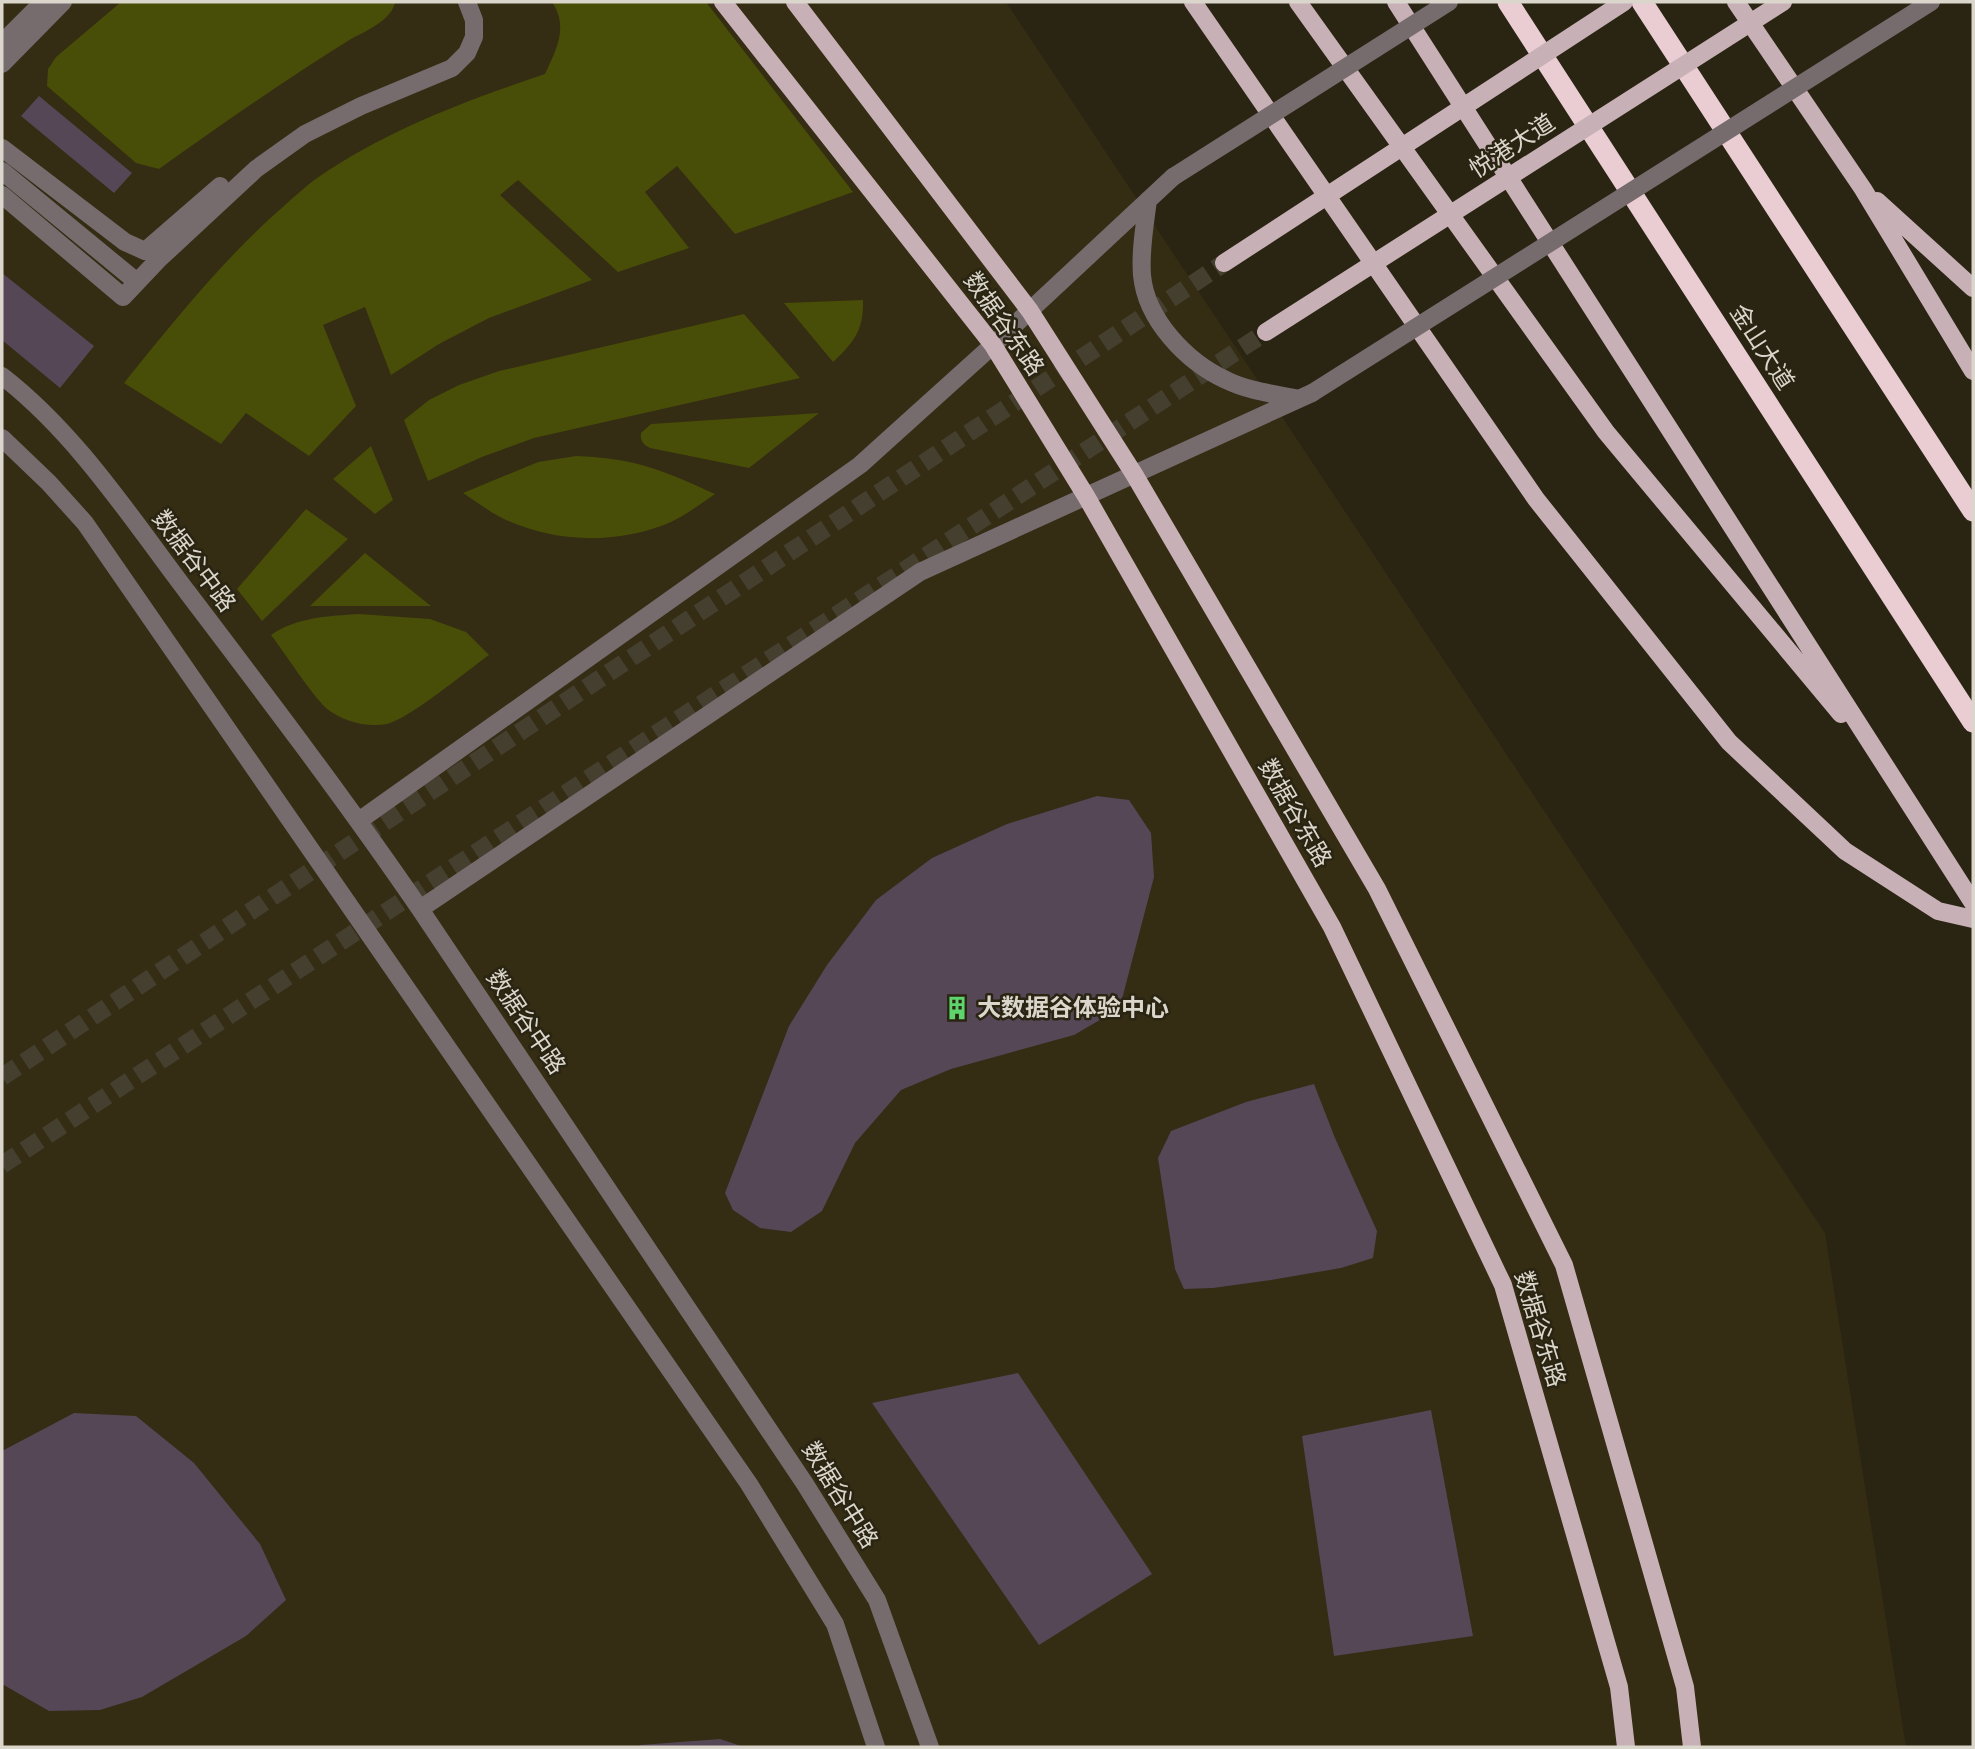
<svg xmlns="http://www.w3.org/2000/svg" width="1975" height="1749" viewBox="0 0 1975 1749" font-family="Karla,'Noto Sans SC',sans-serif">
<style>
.built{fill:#342c13}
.green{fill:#484d07}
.building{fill:#554756}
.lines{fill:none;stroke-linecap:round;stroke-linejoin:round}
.major-tunnel{stroke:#443f2e;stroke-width:18;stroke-dasharray:18 9;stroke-linecap:butt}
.minor{stroke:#766b6d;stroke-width:18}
.major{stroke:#c8b1b6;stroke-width:18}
.highway{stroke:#e9cdd3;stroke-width:21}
.minor-bridge{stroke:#766b6d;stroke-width:18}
.major-bridge{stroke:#c8b1b6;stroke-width:18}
.labels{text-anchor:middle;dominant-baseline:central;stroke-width:5;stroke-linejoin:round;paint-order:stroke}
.street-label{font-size:24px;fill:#dad6cb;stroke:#2a2412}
.poi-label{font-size:24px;font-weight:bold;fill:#dad6cb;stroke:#2a2412;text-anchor:start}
</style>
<rect width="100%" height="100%" fill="#2a2412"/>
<path class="built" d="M2,2h1004l819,1231 81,514h-1904z"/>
<path class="green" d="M121,2h274c-3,18 -29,29 -44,37 -66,41 -129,85 -192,130l-23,-6 -89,-77 1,-17 8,-12z
M552,2h154l147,190 -118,42 -58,-68 -32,26 44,56 -71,24 -100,-92 -18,15 92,85 -103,38 -50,26 -48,31 -26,-68 -42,18 33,81 -47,50 -63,-43 -25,31 -97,-61c50,-62 100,-125 161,-178 10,-9 21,-19 32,-27 70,-48 148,-77 228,-104 11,-24 24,-47 7,-72z
M863,300c1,30 -9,42 -30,62l-49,-59z
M744,314l56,64 -266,60 -52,19 -54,24 -24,-61 25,-20 30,-15 40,-14z
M819,413l-70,55 -99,-20c-7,-4 -10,-7 -9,-15l10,-9z
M371,446l22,54 -18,14 -42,-35z
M576,456c58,2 87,14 139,38 -16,11 -33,24 -51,31 -53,20 -114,17 -164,-8 -13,-7 -25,-16 -37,-24l75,-31z
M306,509l42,30 -86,82 -25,-32z
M365,553l66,53h-121z
M359,614l71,5 36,13 23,23c-22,16 -80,64 -102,69 -20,4 -46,-3 -61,-16 -18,-18 -39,-52 -55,-73 26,-18 57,-19 88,-21z"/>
<path class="building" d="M39,96l93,77 -18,20 -93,-77z
M2,273l92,73 -34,42 -58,-48z
M1097,796l32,4 22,33 3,44 -32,122 -17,18 -31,18 -123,34 -50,21 -46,53 -33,68 -31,21 -31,-4 -27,-18 -8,-17 64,-167 38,-61 49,-65 56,-42 75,-34z
M1314,1084l21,54 42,93 -4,27 -32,10 -70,12 -58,8 -29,1 -9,-20 -17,-111 13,-27 75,-29z
M1018,1373l134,201 -113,71 -167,-242z
M1431,1410l42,226 -139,20 -32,-220z
M74,1413l62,3 58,47 66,81 26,56 -40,36 -104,61 -42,13 -51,1 -47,-27v-233z
M720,1739l24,8h-103l-1,-2z"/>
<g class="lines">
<path class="major-tunnel" d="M2,1077l1222,-814
M2,1165l1264,-833"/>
<path class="minor" d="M2,43l41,-41
M2,64l61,-62
M2,148l123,94 20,9 75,-65
M2,171l135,111
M2,195l121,102 35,-37 98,-91 49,-35 56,-28 91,-38 15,-15 7,-16v-17l-7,-18
M1148,200c-3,24 -8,50 -6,75 4,45 45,87 84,105 22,11 49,14 73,19
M2,376c75,58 129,142 186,217 79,104 158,208 232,316l385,575 72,116 53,147
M2,438l47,45 36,40 664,961 86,140 41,123
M360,820l500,-355 133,-120 180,-168
M420,909l500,-337 392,-179"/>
<path class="major" d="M723,2l270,343 93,151 246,431 171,358 116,402 7,60
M795,2l235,309 104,163 243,415 187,376 121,422 7,60
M1193,2l343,497 193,243 116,109 93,60 35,8
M1298,2l308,430 235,282
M1396,2l577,901
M1736,2l127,187 110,182
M1877,201l96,87"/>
<path class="highway" d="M1508,2l465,720
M1642,2l331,509"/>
<path class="minor-bridge" d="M1173,177l276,-175
M1312,393l619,-391"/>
<path class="major-bridge" d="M1224,263l400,-261
M1266,332l517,-330"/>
</g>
<defs>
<g id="building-bare" transform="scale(1.89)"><path d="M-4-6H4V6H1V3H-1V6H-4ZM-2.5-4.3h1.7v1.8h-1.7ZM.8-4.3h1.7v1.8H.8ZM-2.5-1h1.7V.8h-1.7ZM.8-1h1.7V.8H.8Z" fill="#5dd56c" stroke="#2a2412" stroke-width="2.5" paint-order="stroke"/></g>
</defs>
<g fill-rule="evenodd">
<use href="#building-bare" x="957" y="1008"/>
</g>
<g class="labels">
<g class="street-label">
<text transform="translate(1512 146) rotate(-33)">悦港大道</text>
<text transform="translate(1004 324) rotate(55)">数据谷东路</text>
<text transform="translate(1762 347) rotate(57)">金山大道</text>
<text transform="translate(194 561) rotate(53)">数据谷中路</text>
<text transform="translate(1295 813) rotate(60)">数据谷东路</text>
<text transform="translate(526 1022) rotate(56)">数据谷中路</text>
<text transform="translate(1540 1329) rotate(73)">数据谷东路</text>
<text transform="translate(840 1495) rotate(58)">数据谷中路</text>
</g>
<g class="poi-label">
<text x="977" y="1008">大数据谷体验中心</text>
</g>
</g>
<rect width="1975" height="1749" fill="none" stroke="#dad6cb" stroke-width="7"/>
</svg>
